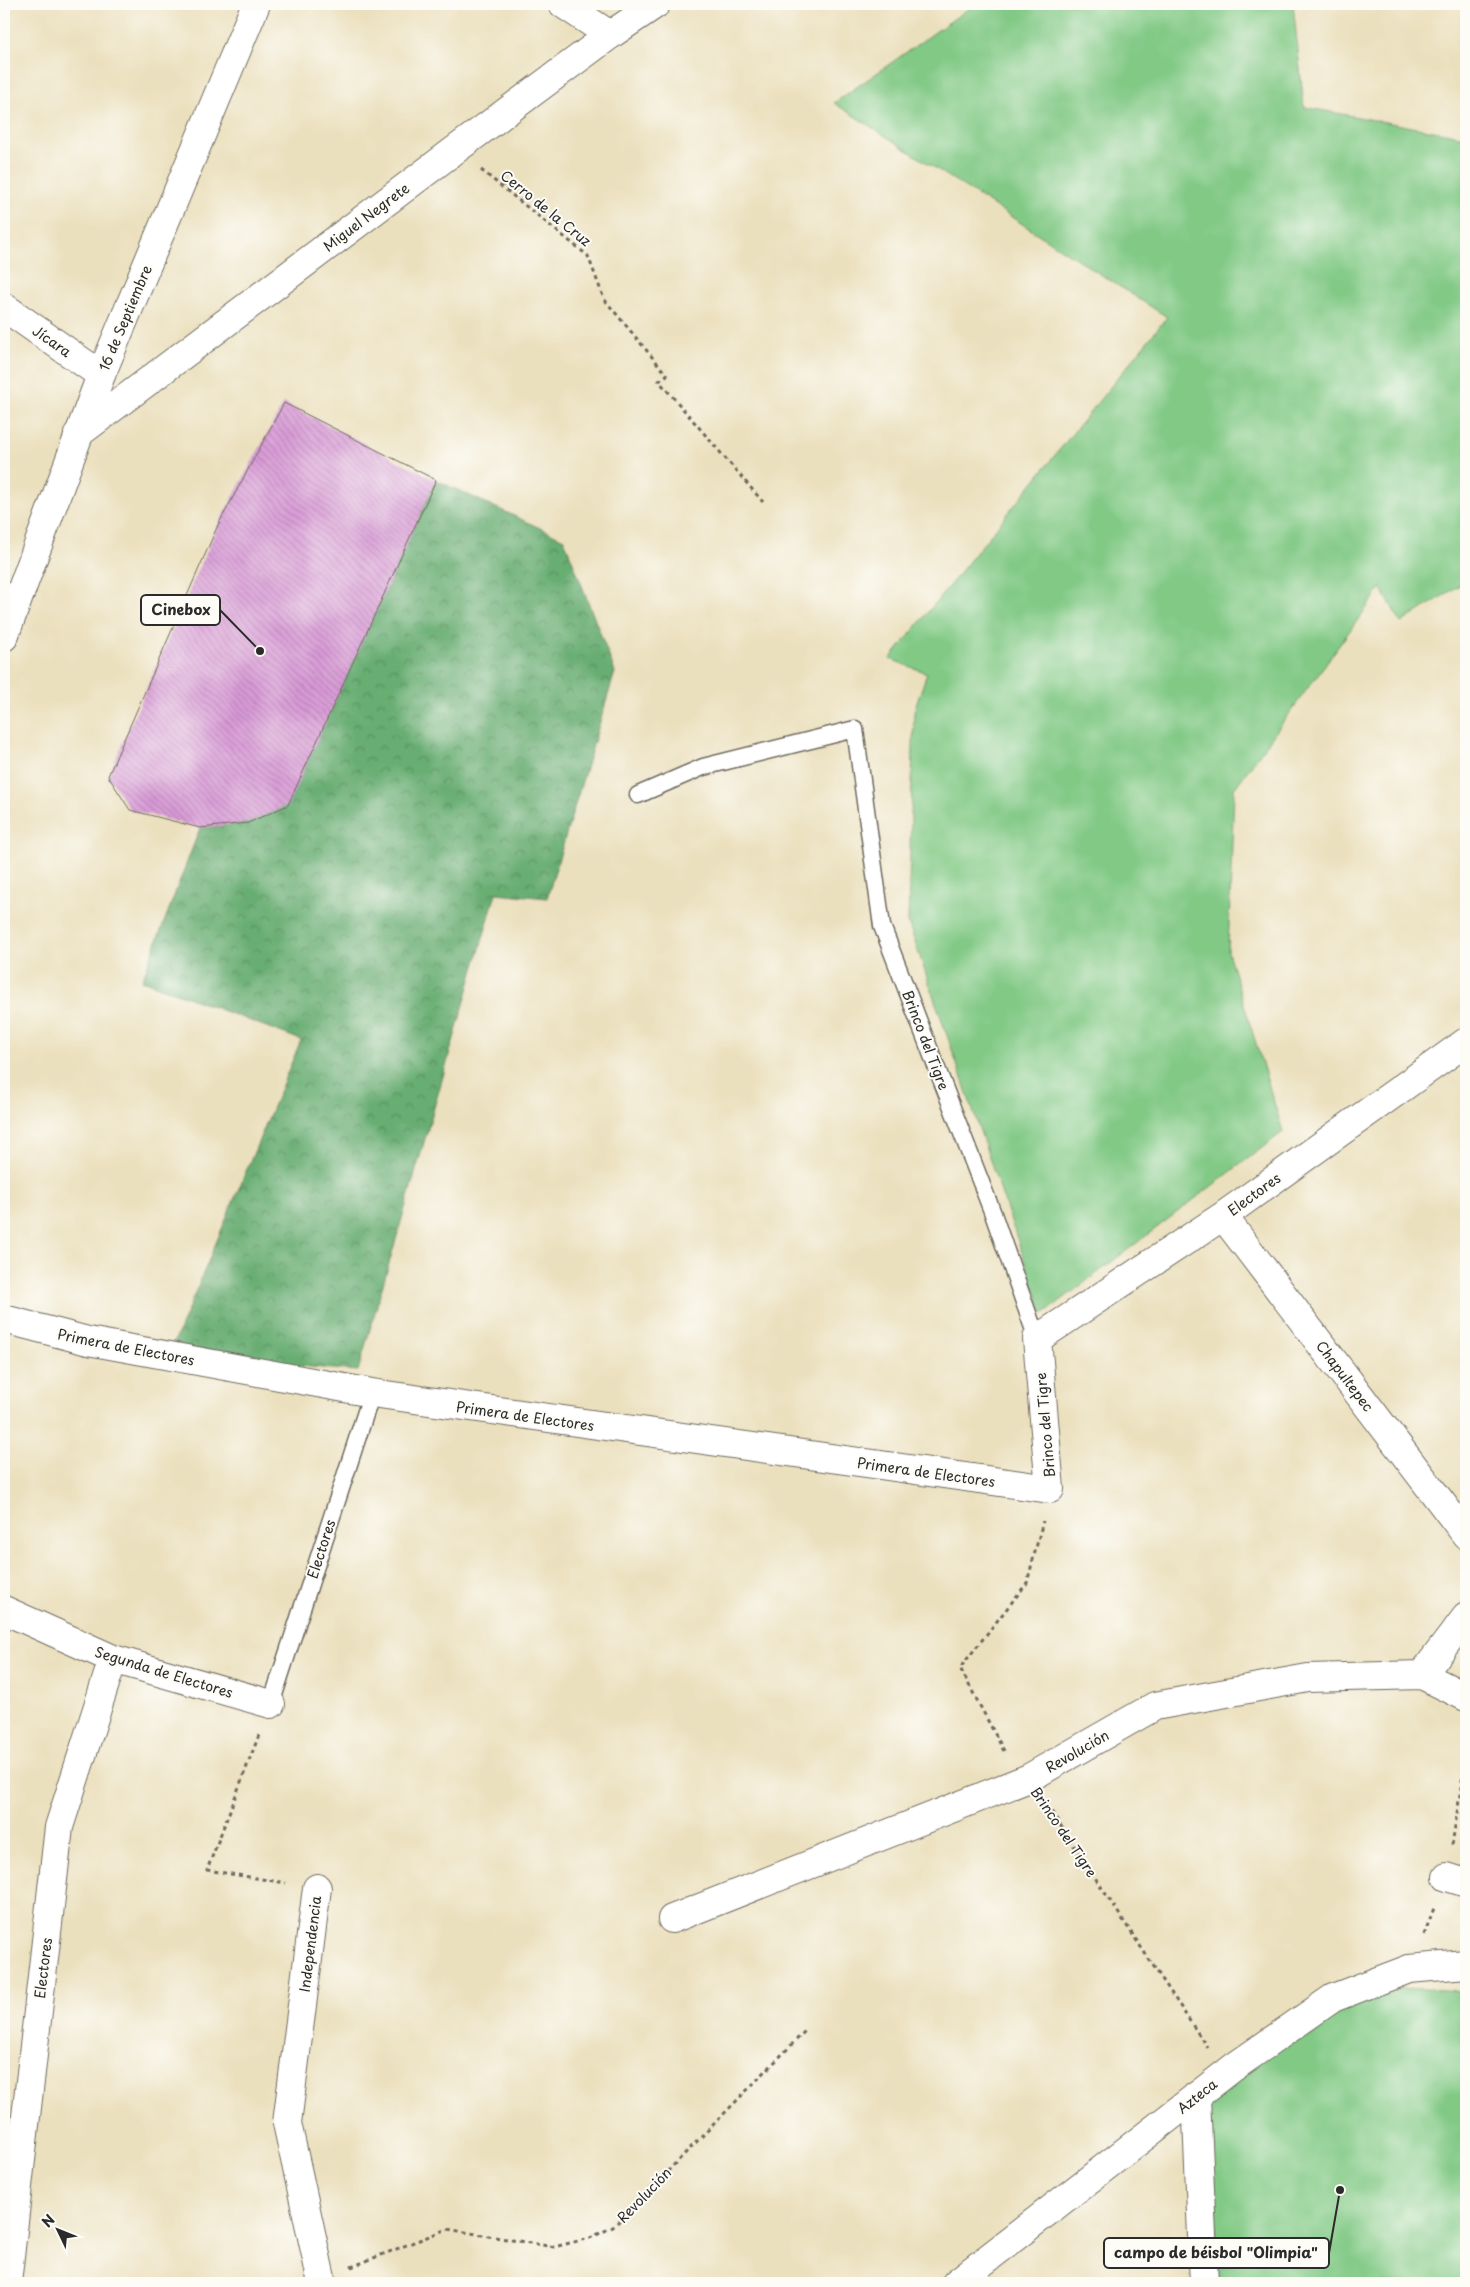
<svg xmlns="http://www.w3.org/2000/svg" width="1470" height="2287" viewBox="0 0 1470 2287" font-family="'Playpen Sans',sans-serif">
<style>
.grass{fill:#81c985;stroke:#567a58}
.forest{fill:url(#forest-crowns);stroke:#4a6c4e}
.building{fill:url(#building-back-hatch)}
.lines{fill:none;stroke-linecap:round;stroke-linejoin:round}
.service-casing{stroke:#6e6a5e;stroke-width:19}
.minor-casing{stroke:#6e6a5e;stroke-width:30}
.tertiary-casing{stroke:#6e6a5e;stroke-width:30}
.path{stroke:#6e6a5e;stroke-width:3;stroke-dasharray:4 4;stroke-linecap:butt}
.service{stroke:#fff;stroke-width:16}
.minor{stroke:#fff;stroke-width:28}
.tertiary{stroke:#fff;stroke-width:28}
.labels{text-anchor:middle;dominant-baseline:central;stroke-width:4;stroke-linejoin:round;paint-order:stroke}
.street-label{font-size:14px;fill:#2b2b2b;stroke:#fdfcf7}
.leader{fill:none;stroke:#2b2b2b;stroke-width:2}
.callout-dot{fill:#2b2b2b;stroke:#fdfcf7;stroke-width:2}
.callout{fill:#fdfcf7;stroke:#2b2b2b;stroke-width:2}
.callout-label{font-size:15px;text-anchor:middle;font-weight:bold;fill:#2b2b2b}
</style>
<defs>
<pattern id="forest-crowns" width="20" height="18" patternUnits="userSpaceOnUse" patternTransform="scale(1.25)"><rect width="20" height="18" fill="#68ad72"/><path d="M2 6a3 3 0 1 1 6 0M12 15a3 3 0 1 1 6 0" fill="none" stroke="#568d5e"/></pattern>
<pattern id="building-back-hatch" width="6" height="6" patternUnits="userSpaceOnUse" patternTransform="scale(1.25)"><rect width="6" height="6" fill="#d99ad7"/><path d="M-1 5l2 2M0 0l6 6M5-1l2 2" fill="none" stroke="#b07eaf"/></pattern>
</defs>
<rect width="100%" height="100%" fill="#fdfcf7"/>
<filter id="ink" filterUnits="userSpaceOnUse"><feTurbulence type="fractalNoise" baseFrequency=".02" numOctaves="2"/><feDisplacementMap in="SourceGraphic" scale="10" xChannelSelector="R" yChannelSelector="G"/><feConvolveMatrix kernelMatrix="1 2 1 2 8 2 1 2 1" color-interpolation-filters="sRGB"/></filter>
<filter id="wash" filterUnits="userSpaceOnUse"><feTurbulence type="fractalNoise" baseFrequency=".0096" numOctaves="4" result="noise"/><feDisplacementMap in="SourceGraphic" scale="20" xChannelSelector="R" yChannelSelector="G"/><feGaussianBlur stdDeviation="1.12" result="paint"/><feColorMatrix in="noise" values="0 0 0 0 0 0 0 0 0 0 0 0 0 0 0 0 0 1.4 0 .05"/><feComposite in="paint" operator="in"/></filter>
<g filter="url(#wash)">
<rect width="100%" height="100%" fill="#ebe0be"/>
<path class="grass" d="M975,4h318l11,103 162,30v444l-65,42 -20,-35 -147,201 -6,163 55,180 -240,182 -135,-392 6,-211 13,-38 -37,-14 277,-342 -333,-214z
M1402,1988l64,3v292h-246l-13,-187 101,-73z"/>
<path class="forest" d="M436,480l128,59 51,133 -68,226 -51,-5 -138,478 -189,-16 132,-315 -159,-60 58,-152 47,-5 41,-19z"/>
<g id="blocks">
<path class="building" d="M284,403l152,77 -148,325 -40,18 -48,5 -70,-18 -22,-34 110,-251z"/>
</g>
</g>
<g filter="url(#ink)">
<use href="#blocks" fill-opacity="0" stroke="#6e6a5e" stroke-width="1"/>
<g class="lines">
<g class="service-casing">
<path id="service" d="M638,795l65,-28 152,-38 27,197 110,285 45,128
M271,1704l101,-311"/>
</g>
<g class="minor-casing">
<path id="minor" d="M563,4l47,31
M4,307l97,68
M1223,1216l243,319
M4,1319l84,22 284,52 678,96 -13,-150 186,-123 243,-174
M4,1610l109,49 158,45
M1422,1675l44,-58
M1447,1877l19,6
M317,1888l-30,235 35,160
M672,1919l357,-141 126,-72 153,-28 114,-3 44,22
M1196,2096l8,187
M7,2283l52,-456 54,-168
M956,2283l278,-216 99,-69 76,-29 57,-5"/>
</g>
<g class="tertiary-casing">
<path id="tertiary" d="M78,434l377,-284 155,-115 46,-31
M4,637l97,-262 155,-371"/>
</g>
<path class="path" d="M481,170l107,86 16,43 63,76 -8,6 104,121
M259,1735l-52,135 79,13
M1004,1751l-44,-83 67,-85 16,-62
M1047,1805l160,242
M1452,1845l14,-89
M1424,1935l10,-27
M351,2267l96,-38 107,18 36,-9 23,-11 194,-198"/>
<use href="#service" class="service"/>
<use href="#minor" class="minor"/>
<use href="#tertiary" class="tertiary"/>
</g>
</g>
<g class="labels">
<g class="street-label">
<text transform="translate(546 208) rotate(39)">Cerro de la Cruz</text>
<text transform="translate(366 217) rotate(-37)">Miguel Negrete</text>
<text transform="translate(125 318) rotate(-67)">16 de Septiembre</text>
<text transform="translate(52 341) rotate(35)">Jícara</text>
<text transform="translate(926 1040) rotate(69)">Brinco del Tigre</text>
<text transform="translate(1254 1194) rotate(-36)">Electores</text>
<text transform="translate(126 1347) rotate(11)">Primera de Electores</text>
<text transform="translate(1345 1376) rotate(53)">Chapultepec</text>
<text transform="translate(525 1416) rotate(8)">Primera de Electores</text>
<text transform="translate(1045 1425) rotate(-95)">Brinco del Tigre</text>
<text transform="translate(926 1472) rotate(8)">Primera de Electores</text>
<text transform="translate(321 1549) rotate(-72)">Electores</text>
<text transform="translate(164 1672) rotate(17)">Segunda de Electores</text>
<text transform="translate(1077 1751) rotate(-30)">Revolución</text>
<text transform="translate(1064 1832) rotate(56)">Brinco del Tigre</text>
<text transform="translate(310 1944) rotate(-83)">Independencia</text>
<text transform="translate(43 1968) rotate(-83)">Electores</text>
<text transform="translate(1197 2096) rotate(-38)">Azteca</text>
<text transform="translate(644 2195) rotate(-46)">Revolución</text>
</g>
</g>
<path class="leader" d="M260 651L220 610M1340 2190L1329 2253"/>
<g class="callout-dot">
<circle cx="260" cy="651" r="5"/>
<circle cx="1340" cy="2190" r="5"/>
</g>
<g class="callout">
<rect x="141" y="595" width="79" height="30" rx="5"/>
<rect x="1104" y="2238" width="225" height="30" rx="5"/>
</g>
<g class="callout-label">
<text x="181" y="615">Cinebox</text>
<text x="1216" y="2258">campo de béisbol "Olimpia"</text>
</g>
<rect width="1470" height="2287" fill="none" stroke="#fdfcf7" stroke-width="20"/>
<g transform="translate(58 2230) rotate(313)" stroke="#fdfcf7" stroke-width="4" paint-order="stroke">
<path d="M0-4L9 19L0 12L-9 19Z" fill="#2b2b2b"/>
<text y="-8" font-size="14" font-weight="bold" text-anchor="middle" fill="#2b2b2b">N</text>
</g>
</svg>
